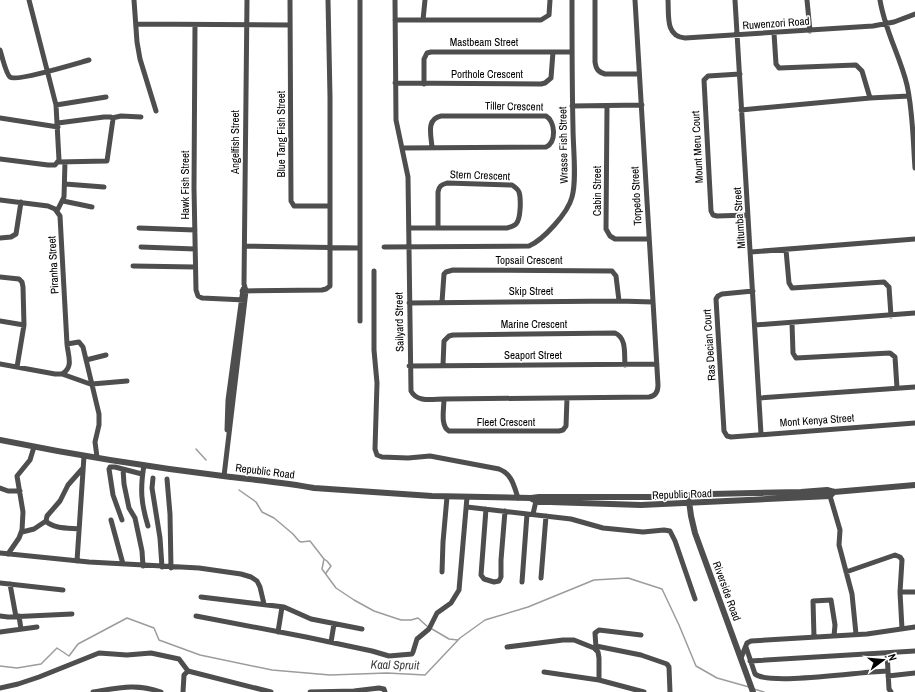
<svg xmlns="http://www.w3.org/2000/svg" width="915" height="692" viewBox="0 0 915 692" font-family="'Archivo Narrow',sans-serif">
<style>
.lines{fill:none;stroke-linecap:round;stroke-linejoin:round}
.stream{stroke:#9c9c9c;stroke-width:1.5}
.minor{stroke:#4e4e4e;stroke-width:5}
.tertiary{stroke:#4e4e4e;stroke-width:6}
.labels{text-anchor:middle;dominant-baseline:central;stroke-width:3;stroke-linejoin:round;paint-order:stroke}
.street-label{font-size:11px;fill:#000;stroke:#fff}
.water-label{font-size:12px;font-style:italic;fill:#3d3d3d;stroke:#fff}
</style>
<rect width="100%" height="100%" fill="#fff"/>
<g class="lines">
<path class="stream" d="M196,449l10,11
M239,490l17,12 6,10 12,6 19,16 6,7 2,1 9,-1 14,18 -2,10 14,19 18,12 20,11 27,9h10l7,-2 10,9
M324,559l3,2 4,5 -5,7
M432,629l17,10 9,1
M0,666l17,2 24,-4 16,-16 12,8 9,-12 49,-26 27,10 5,12 41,15 72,15 58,5 57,-2 38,2 35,-37 25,-18 43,-13 66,-27 34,-2 34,11 17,36 17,41 21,12 32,9
M754,689l10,3"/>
<path class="minor" d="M134,0l3,42 3,17 16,52
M290,0l1,201 3,5h36
M360,0v321
M395,0l1,120 12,57 3,214c6,12 22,8 33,8l205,-2c7,-1 9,-6 9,-12l-23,-385
M595,0v62c1,7 3,10 10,12h34
M668,0c1,14 -3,37 17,38l188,-12 21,-4 21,-8
M735,0l26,434
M807,0l3,31
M880,0c5,31 20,56 27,85 6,27 6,56 8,83
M395,20h146l8,-5 1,-15
M423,20l2,-20
M136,24l154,1
M195,25l-1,163 2,102 2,6 4,2 43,2
M774,33l2,31 3,4 77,-3 6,6 8,27
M0,50c2,6 6,24 10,27 6,5 68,-14 79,-17
M740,74l-32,2 -4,4 7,131 2,4 4,1 31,-1
M395,83l146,1 4,-1 6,-5 2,-26
M424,84v-25l3,-6 4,-1h141
M56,105l50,-8
M572,106l70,-1
M607,106l-1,123 4,7 5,3h34
M741,110l129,-12 39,-2
M0,118l58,9
M112,118l9,-2 20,1
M58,123l46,-6h7l2,2 -6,42 -49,1
M402,148l144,-1c11,-5 9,-26 0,-31h-105c-15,3 -10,19 -9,31
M0,159l48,6h7l4,-5 -3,-55 -27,-105
M65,184l39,3
M0,200l48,6 7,3 5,7 7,128c1,12 7,23 -5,30
M63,201l29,6
M57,211l7,-14 1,-35
M139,228l56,2
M409,228h98c4,-1 7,-2 9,-4 5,-5 5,-26 3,-32 -1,-3 -4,-5 -7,-7l-65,-2c-6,2 -8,3 -9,9v35
M0,238l11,-1 5,-3 5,-32
M245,246l115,2
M141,247l54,2
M384,247l145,-1c14,-6 39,-33 43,-49 5,-17 1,-50 1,-69 -1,-43 -1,-85 -1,-128
M786,250l3,33 3,5 92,-6 5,5 2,29
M751,252l164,-13
M133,266l62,1
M374,271v79l3,33 -2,66 2,6 5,2 26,1 22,-2 69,13c13,5 15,17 19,29
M0,277l19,2 3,3 1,5 1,38 -7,42
M242,291l80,-1 4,-1 4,-3v-189l-2,-97
M753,291l-31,3 -4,2 -2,3 8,132 3,5 4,1 184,-14
M442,302l2,-28 2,-2 7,-2 159,1 4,5 3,25
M409,303l210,-2 34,1
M0,321l24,4
M792,323l1,30 3,5 94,-5 5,4 2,31
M755,325l160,-12
M67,344l12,-2 4,5 16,67v11l-4,17 2,15
M86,360l20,-5
M0,364l55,10h7l31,11
M443,365l1,-24 5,-5 4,-1 162,-2c12,5 9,21 10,32
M409,366l248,-2
M92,384l35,-3
M759,398l156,-11
M444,399c0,10 -4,27 5,32h110l4,-1 3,-4 1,-28
M227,430l1,-30 15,-111
M144,465c-4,24 -3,38 4,61
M123,469l1,15 5,24 6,10 7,33 1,15
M224,476l22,-185 -2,-7 3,-284
M153,478l-1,10 8,50 2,29
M167,479l3,35 1,54
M0,488l8,3h12
M830,496l10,34 -1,15 13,49 4,40
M467,507l104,12 32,9 40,4 21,-2 6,1 5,10 20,58
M486,509l-5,66 3,4 10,3 5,-1 2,-4v-17l4,-49
M533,514l3,-13
M111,520l12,44
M122,520l-9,-25 -4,-26 1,-2h5l27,7
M46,521c7,8 24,7 33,8
M22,532l12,-3 12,-8 1,-5 13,-15 8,-16 15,-17
M0,553l89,9 110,6 42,6 10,3 6,4 3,6 4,17
M8,554l11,-16 3,-8 1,-18 -6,-36 13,-16 4,-13
M77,561l7,-105
M442,572l1,-30 4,-45
M846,572l49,-17 5,2 2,3 -2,32h15
M541,578l5,-62
M522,582l5,-68
M0,583l63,7
M10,584l6,33
M900,592l2,37
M201,597l83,10 27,12 51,10
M0,616l8,1 64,-3
M19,616l2,13
M196,616l110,21 66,14 17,5 23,-2 1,-2 4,-13 12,-10 8,-16 14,-10 8,-13 8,-93
M0,632l37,-5
M278,632l4,-25
M814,637l-1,-36 18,-1 4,25 -1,11
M331,642l3,-18
M596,646l45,9 26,9 2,3 1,25
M507,647l56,-7h11l20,8 4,4 1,6v22
M746,647l9,27c14,12 110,-3 133,-3
M596,648l-1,-15 4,-3 42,5
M887,653l2,36 2,3
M741,658l6,-15 4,-2 116,-7 48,-7
M750,661l165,-10
M544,672l55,8 45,12
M888,676l27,-3
M0,688l18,-4 21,-7 60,-24 28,2 24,-2 28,6 9,12 83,21
M93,692c25,-4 43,-9 68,0
M183,692l1,-17 4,-4
M310,692l44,-1 25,-3 5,1 1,3"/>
<path class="tertiary" d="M0,440c74,15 148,27 223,36 30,4 61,6 91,12l118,8 99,2 8,-1h115l57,-3 90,-2 26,-2 7,2 81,-7
M532,499l7,3h11l91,3 189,-9 4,-4
M689,501l2,15 4,17 58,159"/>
</g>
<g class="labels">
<g class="street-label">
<text transform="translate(776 23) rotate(-4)">Ruwenzori Road</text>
<text x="484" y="42">Mastbeam Street</text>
<text x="487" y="74">Porthole Crescent</text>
<text transform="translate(514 106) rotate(1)">Tiller Crescent</text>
<text transform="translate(281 134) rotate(-90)">Blue Tang Fish Street</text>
<text transform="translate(235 142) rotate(-90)">Angelfish Street</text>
<text transform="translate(563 145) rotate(-91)">Wrasse Fish Street</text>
<text transform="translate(697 147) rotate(-93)">Mount Meru Court</text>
<text transform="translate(480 175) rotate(2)">Stern Crescent</text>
<text transform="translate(185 185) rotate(-90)">Hawk Fish Street</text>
<text transform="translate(597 191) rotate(-90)">Cabin Street</text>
<text transform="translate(636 196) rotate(-93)">Torpedo Street</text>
<text transform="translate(739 218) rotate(-94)">Mitumba Street</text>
<text x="529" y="260">Topsail Crescent</text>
<text transform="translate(53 265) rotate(-93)">Piranha Street</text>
<text x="531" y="291">Skip Street</text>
<text transform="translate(399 322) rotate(-91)">Sailyard Street</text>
<text x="534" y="324">Marine Crescent</text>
<text transform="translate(709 345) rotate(-94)">Ras Decian Court</text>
<text x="533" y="355">Seaport Street</text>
<text transform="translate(817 420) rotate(-4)">Mont Kenya Street</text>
<text x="506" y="422">Fleet Crescent</text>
<text transform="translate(265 471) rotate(7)">Republic Road</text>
<text transform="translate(682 494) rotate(-2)">Republic Road</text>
<text transform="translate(727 591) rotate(70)">Riverside Road</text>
</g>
<g class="water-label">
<text transform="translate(395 665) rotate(1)">Kaal Spruit</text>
</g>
</g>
<g transform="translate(883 660) rotate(74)" stroke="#ffffff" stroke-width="3" paint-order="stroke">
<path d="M0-3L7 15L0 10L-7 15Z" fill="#000000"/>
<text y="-6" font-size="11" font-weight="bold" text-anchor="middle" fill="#000000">N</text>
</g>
</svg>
